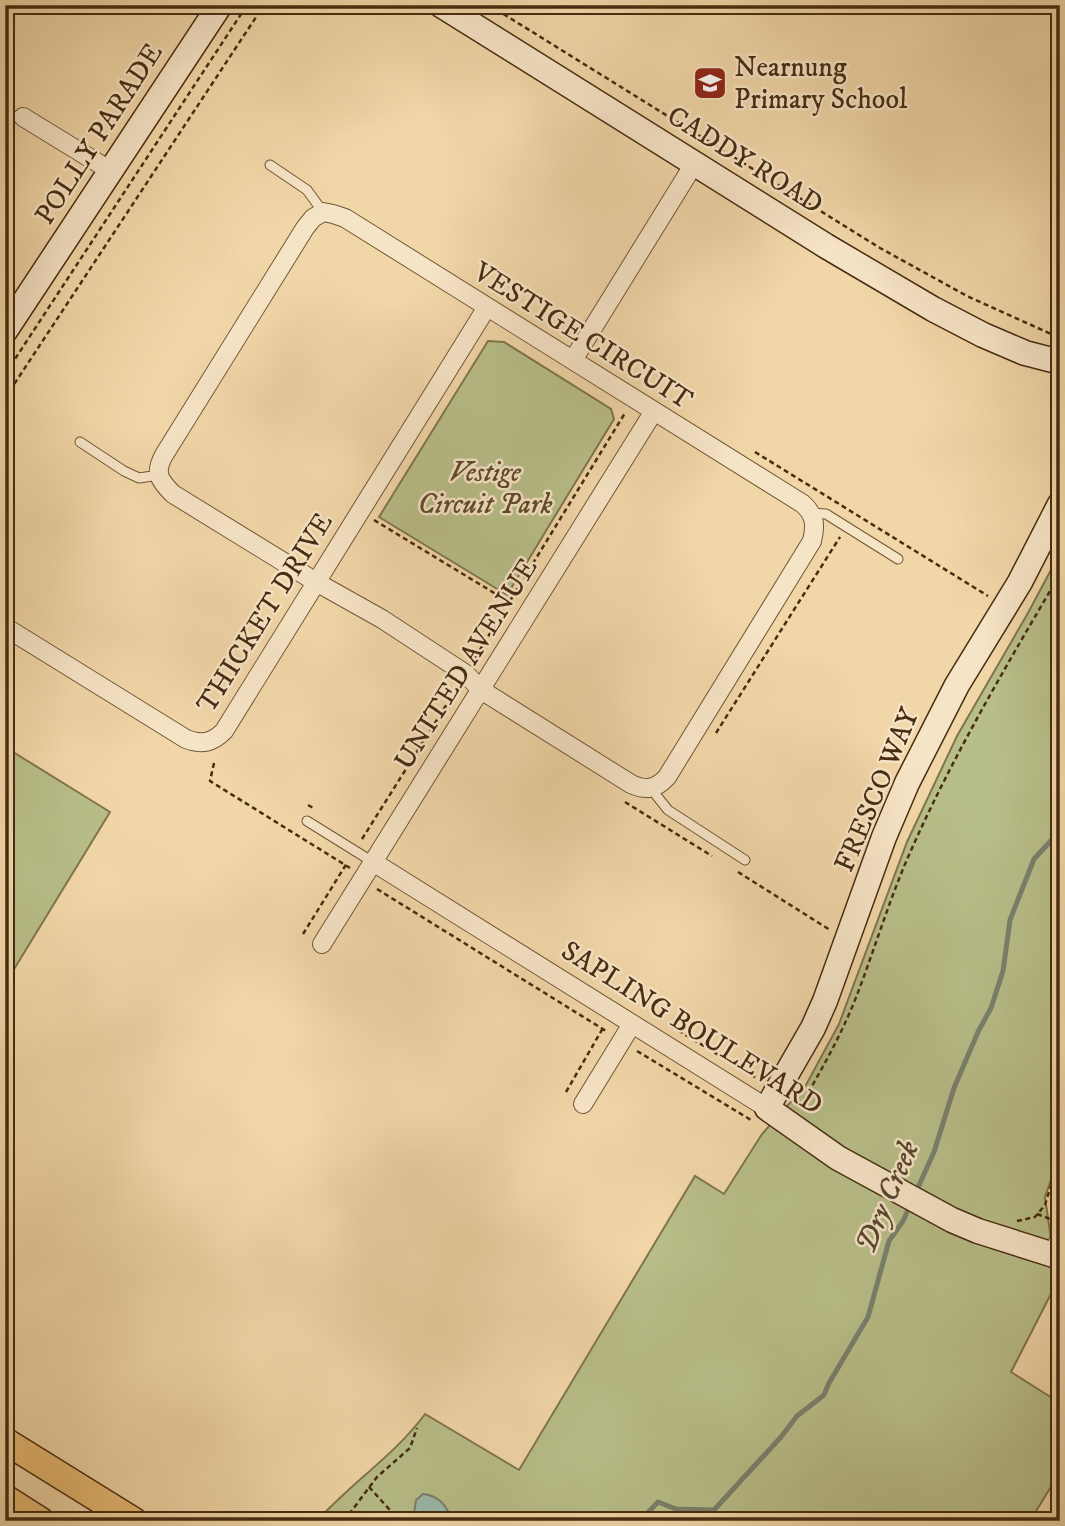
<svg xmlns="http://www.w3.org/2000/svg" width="1065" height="1526" viewBox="0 0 1065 1526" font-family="'IM FELL DW Pica',serif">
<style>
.green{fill:#b8be89;stroke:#80754d;stroke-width:2}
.water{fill:#9bb9ab;stroke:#79816d;stroke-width:2}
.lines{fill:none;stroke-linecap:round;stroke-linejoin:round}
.stream{stroke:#79816d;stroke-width:5}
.lane-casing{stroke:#725636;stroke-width:11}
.street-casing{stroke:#725636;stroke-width:20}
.secondary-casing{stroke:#472c11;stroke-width:27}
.primary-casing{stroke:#472c11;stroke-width:29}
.path{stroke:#472c11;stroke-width:2.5;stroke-dasharray:5 3.5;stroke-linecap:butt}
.lane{stroke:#f6e4c6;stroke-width:9}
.street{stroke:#f6e4c6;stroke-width:18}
.secondary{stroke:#f6e4c6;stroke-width:24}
.primary{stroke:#e8bb74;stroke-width:26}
.labels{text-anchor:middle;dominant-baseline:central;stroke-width:5;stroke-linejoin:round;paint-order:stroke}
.poi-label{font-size:28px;fill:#472c11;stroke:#f6e4c6;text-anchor:start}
.street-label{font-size:28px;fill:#472c11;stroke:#f6e4c6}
.park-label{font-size:28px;font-style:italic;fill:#5e4929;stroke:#f6e4c6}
.water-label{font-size:30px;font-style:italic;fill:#584830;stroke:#f6e4c6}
</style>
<rect width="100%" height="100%" fill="#f1d6a7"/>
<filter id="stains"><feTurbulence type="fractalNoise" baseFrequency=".00286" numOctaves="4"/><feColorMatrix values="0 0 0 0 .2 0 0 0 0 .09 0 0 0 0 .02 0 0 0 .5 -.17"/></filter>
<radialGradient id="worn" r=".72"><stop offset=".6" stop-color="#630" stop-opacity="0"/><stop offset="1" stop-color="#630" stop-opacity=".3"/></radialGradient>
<path class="green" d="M488,341l16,1 107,67 3,10 -107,176 -128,-78z
M1060,553v600l-15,44 12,85 -46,90 49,31v69l-30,49h-713c34,-38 78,-66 108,-107l94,56 176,-294 29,18 38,-60 44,-49 33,-61 68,-182 50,-106 71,-123z
M5,747l105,65 -105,172z"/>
<path class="water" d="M423,1494c16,2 25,12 28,27h-38l3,-21z"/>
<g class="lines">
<path class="stream" d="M915,1194l19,-42 20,-64 24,-56 13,-24 12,-37 7,-51 24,-61 26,-28
M640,1521l18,-19 18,7 38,1 67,-73 16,-21 27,-21 5,-12 39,-66 21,-76 14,-20 7,-15"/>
<g class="lane-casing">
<path id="lane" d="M270,165l37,25 16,22
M80,442l44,29 15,7 20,-3
M811,513l15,1 72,45
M654,788l2,7 12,15 77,50
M307,821l66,41"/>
</g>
<g class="street-casing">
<path id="street" d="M23,117l88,54
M323,212l10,2 12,4 458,286c12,11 13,21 9,37l-145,236c-11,12 -21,14 -36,7l-150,-94 -15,-16 -84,-55 -66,-37 -143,-88c-14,-14 -19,-21 -9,-39l141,-227 8,-10z
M573,360l121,-196
M5,627l181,112c16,6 26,4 38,-8l263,-424
M373,862l394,246
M322,944l332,-533
M583,1104l49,-80
M1054,1255l6,-19"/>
</g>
<g class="secondary-casing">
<path id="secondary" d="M441,5l385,241 107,63 50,26 42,18 35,9
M5,331l215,-326
M1060,504l-40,78 -63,103 -50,98 -23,54 -59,164 -12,27 -46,80 71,50 114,62 26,11 82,26"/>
</g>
<g class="primary-casing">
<path id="primary" d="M5,1441l129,80
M5,1498l36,23"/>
</g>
<path class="path" d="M489,5l391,243 87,48 93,42
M5,382l8,-20 234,-357
M5,398l259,-393
M755,452l233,144
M1053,486l7,-17
M374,520l135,82
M475,658l150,-245
M716,733l124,-196
M214,763l-4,18 140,87
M625,802l87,54
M308,805l7,4
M362,839l95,-151
M738,872l92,58
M377,889l229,142
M303,934l44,-71
M671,1026l87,53
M637,1051l114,69
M566,1092l37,-64
M804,1100c19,-33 37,-65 51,-100 20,-51 35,-104 58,-154 41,-92 96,-185 147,-272
M804,1100l7,12
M1037,1214l16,6
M1017,1221l18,-4 10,-12 15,-49
M369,1487l31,34
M154,1515l9,6
M344,1521l33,-44 33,-29 7,-20"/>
<use href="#lane" class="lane"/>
<use href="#street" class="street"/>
<use href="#secondary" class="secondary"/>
<use href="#primary" class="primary"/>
</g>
<defs>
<g id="school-square" transform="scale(1.75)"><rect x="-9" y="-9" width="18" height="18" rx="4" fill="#8f2418" stroke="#f6e4c6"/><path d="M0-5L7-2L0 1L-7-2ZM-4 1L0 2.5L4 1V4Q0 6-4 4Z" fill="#fff"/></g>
</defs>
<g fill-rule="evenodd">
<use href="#school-square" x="710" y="83"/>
</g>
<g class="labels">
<g class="poi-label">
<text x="734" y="67">Nearnung<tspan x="734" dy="32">Primary School</tspan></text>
</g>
<g class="street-label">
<text transform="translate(99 134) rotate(-57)">POLLY PARADE</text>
<text transform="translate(745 160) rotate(32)">CADDY ROAD</text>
<text transform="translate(583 336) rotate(32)">VESTIGE CIRCUIT</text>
<text transform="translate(265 613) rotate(-58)">THICKET DRIVE</text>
<text transform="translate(466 664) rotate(-58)">UNITED AVENUE</text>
<text transform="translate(877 790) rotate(-67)">FRESCO WAY</text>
<text transform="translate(692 1028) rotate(32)">SAPLING BOULEVARD</text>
</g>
<g class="park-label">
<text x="485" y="472">Vestige<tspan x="485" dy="32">Circuit Park</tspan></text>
</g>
<g class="water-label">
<text transform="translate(888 1197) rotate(-67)">Dry Creek</text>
</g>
</g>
<rect width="1065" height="1526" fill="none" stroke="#f1d6a7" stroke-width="28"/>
<rect x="7" y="7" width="1051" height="1512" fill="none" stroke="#472c11" stroke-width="3.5"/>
<rect x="14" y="14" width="1037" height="1498" fill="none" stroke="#472c11" stroke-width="2"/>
<rect width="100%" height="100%" filter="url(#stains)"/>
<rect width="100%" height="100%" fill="url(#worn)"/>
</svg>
